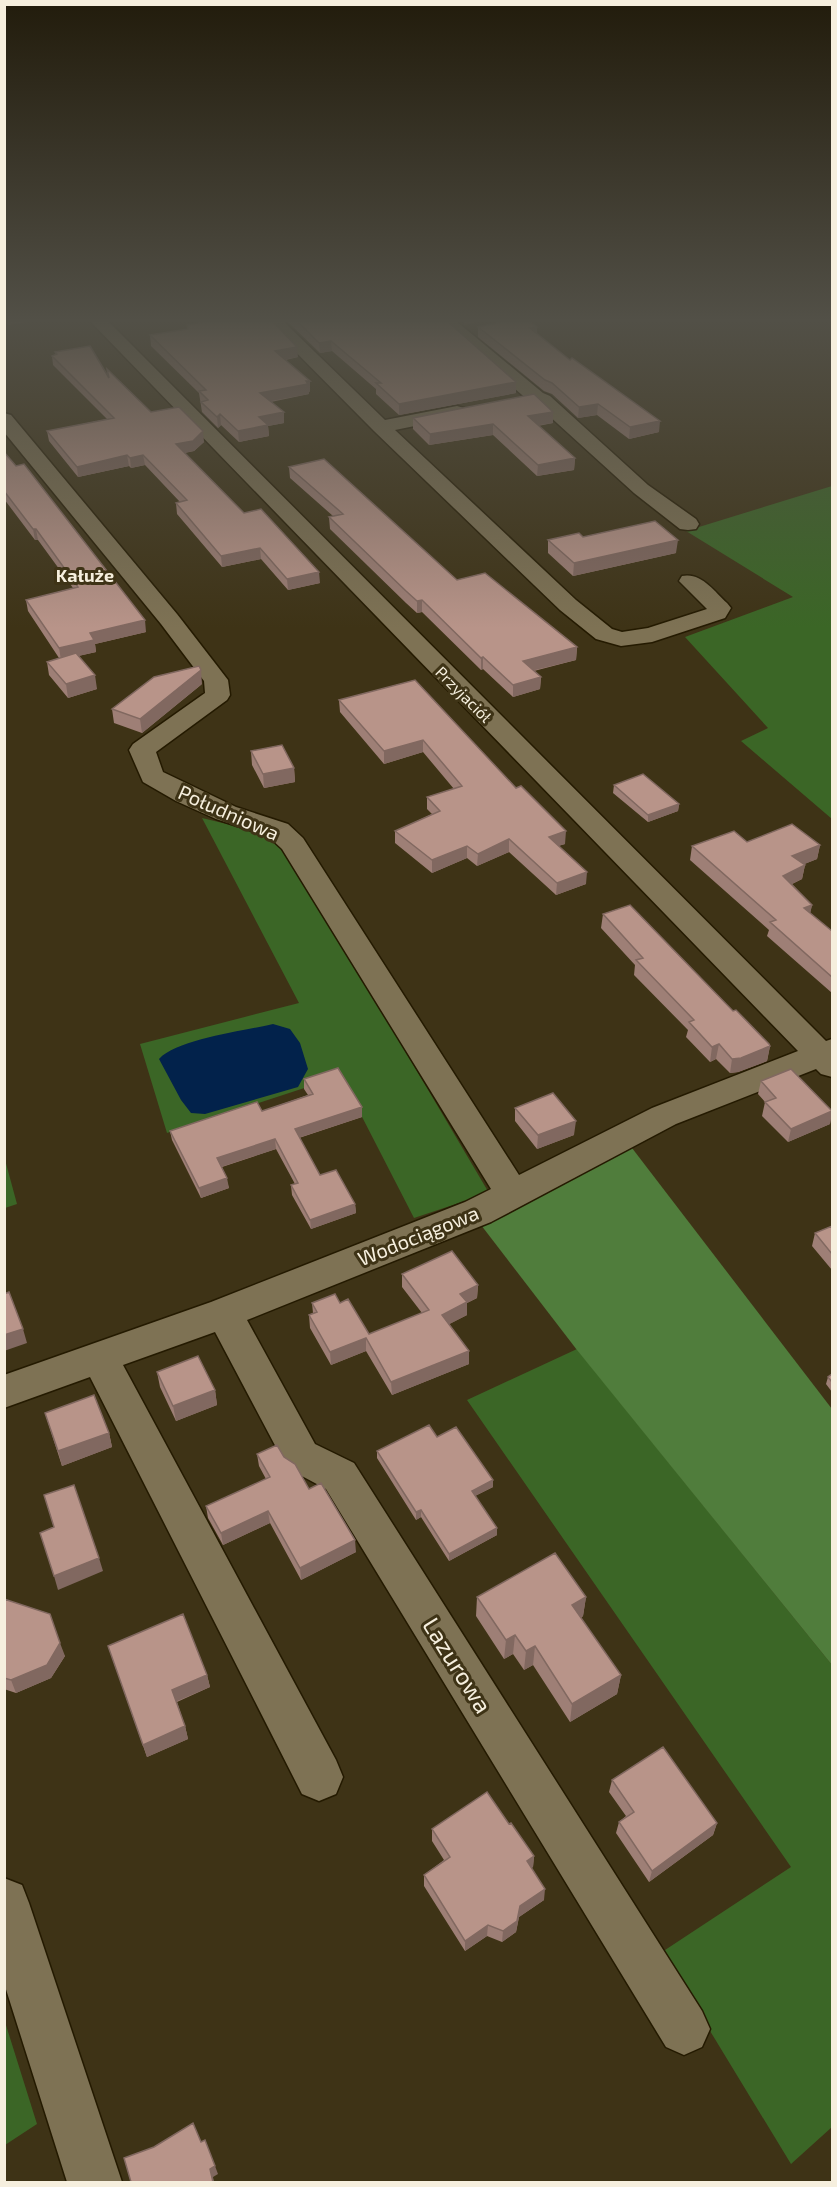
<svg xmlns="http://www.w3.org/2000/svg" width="837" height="2187" viewBox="0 0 837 2187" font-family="'Exo 2',sans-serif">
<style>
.green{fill:#3b6626}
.forest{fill:#507d3c}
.water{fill:#02224b}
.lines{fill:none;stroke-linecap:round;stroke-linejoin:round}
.minor-casing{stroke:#241a00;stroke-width:3}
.minor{fill:#7e7254;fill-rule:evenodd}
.wall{fill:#9e7f76}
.shaded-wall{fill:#816860}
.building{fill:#b89489;stroke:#816860;stroke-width:1.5}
.labels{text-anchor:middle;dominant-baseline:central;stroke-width:6;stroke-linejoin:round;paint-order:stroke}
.far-street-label{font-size:16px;fill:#f6efde;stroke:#3e3316}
.far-neighbourhood-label{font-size:18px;font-weight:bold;fill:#f6efde;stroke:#3e3316}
.street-label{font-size:20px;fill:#f6efde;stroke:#3e3316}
.near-street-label{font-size:24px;fill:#f6efde;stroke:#3e3316}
</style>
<rect width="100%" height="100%" fill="#3e3316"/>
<path class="green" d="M832,486v333l-91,-78 27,-13 -83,-91 108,-40 -107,-66z
M202,818l58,14 27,19 202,342 -75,25 -73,-142 -174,57 -27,-89 159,-41z
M4,1156l13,48 -12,4h-1z
M577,1349l255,316v462l-41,37 -129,-212 129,-85 -324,-467z
M5,2022l32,102 -32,21h-1z"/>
<path class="forest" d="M632,1148l200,261v256l-255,-315 -96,-125z"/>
<path class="water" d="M273,1024l17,5 10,14 8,26 -10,18 -93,27 -14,-1 -10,-13 -22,-41c19,-20 85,-28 114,-35z"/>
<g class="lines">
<g class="minor-casing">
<path id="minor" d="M90,321h18l718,720 6,-2v38l-11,-3 -5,-5 -140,55 -185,98 -244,98 68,124 39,19 348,548 8,18 -8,18 -18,8 -18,-8 -340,-558 -39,-21 -72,-136 -92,33 213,395 7,17 -7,17 -17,7 -17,-7 -212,-417 -86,31v-33l207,-73 254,-100 26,-13 -209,-340 -14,-13 -52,-17 -40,-18 -33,-19 -14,-32 4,-6 72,-51 -1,-12 -43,-57 -157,-192v-19l7,2 166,199 51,66 2,15 -3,5 -71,52 7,20 73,35 52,17 15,14 216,337 133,-67 146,-57z
M265,321h18l102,99 72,-14 7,2 3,4 -3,4 -69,14 181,170 36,29 10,3 26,-4 59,-19 -28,-28 3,-5c19,-4 32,15 45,27l4,5 -6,10 -73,24 -31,4 -25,-7 -36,-29 -186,-179z
M437,321h19l87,72 7,3 98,89 48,34 3,5 -3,5 -8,1 -8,-1 -46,-36 -98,-89 -7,-3z
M4,1878l18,7 7,18 93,279h-55l-63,-199z"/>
</g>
<use href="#minor" class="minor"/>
</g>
<path class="wall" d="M287,321h160l69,72 -117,22 -23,-21v-5l-44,-38 -12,2z
M478,327h59v7l122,98 -30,7 -32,-24 -19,3 -26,-24 -8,-3 -66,-54z
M150,335l148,22 -12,3 24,31 -1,1v2l-38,8 13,10v11l-16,3 1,10 -30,6 -18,-17 -3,3 -16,-16 -3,-19 -48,-47z
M55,352l54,26 42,34 53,30 -10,9 -9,2 59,60 76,70 -32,7 -27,-31 -39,8 -45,-53 -1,-11 4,-1 -35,-37 -14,3 -2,-2 -51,11 -29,-36 -2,-10 60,-12 -54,-54 -1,-9 4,-1z
M553,412v11l-15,3 37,32 -1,12 -37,6 -44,-41 -64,10 -16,-16v-11z
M4,452l142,180 -51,12 1,8 -18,4 19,33 -29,9 -19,-23 -2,-13 12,-4 -31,-47 -2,-11 47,-12 -35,-48h-3l-31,-41z
M289,467l168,113 120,67 -1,13 -42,11 7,6 -1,12 -27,8 -30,-28 -2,1 -59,-58 -5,1 -11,-10 -76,-74 -1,-12 4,-1 -43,-38z
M583,537l93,16 -103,23 -25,-23v-13z
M415,680l150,164 -7,2 28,38 -30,11 -47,-43 -32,14 -10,-8 -35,15 -37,-30v-12l37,-17 -5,-5v-12l27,-8 -31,-37 -39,12 -44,-52 -1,-12z
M202,684l-60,49 -28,-10 -2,-14z
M251,751l43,17 1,14 -31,6 -12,-23z
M614,785l65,19 -1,7 -30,11 -35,-29z
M747,842l73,3 -3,14 -13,5 1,1 -3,14 -10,5 20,21 -2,8 22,18v62l-65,-57 2,-6 -79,-70 2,-14z
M603,914l130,97 37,35 -3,15 -29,11 -8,1 -14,-14 -6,3 -24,-25 2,-7 -54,-55 1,-10 -34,-37z
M304,1079l58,28v10l-63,21 21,37 35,29 1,9 -45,16 -19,-34 -1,-10 4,-1 -19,-35 -54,18 7,21 -28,10 -29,-58 -2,-9 92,-20 46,-16 -4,-6z
M761,1081l71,29 -2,14 -42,18 -26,-26 3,-14 -7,-8z
M515,1108l59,27 -37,14 -22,-28z
M832,1226v44l-20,-24 3,-13z
M402,1274l76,11 -1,13 -10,5v12l-18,9 20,27v13l-77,31 -26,-44 -35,14 -21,-37 -1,-13 4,-2 -1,-10h28l29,31 53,-21 -20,-26z
M157,1372l58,18 2,15 -41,16 -16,-34z
M832,1374v18l-6,-8 2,-7z
M45,1413l64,20 3,14 -50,19z
M437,1437l56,50 -18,9 22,32v7l-48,26 -28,-44 -5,3 -39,-62v-7z
M257,1454l27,3 72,95 -55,28 -31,-57 -47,22 -15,-27 -2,-12 60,-27 -7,-13z
M477,1597h109l-3,19 -2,2 40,57 -4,19 -47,28 -37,-57 -9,5 -11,-16 -9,5 -28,-43z
M4,1599l61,57 -14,22 -35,15 -12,-4z
M108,1646l99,29 3,12 -33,15 8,24 3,13 -41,18z
M612,1780l105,43 -4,12 -64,47 -33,-49 3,-11 7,-6 -17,-24z
M432,1829l102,27 -1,11 -2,1 13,32 -25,17 -3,15 -14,10 -15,-6 -22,15 -41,-65v-11l20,-15 -12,-19z"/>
<path class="shaded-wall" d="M7,321h26l-25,4z
M464,321h16l-16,4z
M537,327l-1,11 -6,-10z
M331,341l1,10 -12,2 -1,-10z
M297,347l1,10 -22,4 -1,-10z
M310,381v10l-1,1v2l-49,9v-10z
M516,382v11l-117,22v-11z
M598,404l-1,11 -19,3 1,-11z
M284,412v11l-16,3 1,10 -30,6 -1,-11 21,-14z
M553,412v11l-26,4 1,-11z
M220,414l1,11 -3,3 -1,-11z
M660,421l-1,11 -30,7 1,-12z
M493,424v11l-64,10 1,-11z
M203,431l1,11 -10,9 -17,3 -1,-10z
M127,455l2,11 -51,11 -1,-10z
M143,455l2,10 -14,3 -1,-10z
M575,458l-1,12 -37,6 1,-11z
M33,529h3l2,11h-3z
M678,540l-2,13 -103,23 1,-13z
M260,548l1,11 -39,8 -1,-11z
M319,572l1,11 -32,7 -1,-11z
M422,600v12l-5,1v-12z
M145,620l1,12 -51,12 1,8 -35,8 -2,-12 31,-15z
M577,647l-1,13 -53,13v-12z
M483,657v12l-2,1v-12z
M201,670l1,14 -60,49 -2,-14z
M95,675l2,14 -29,9 -2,-14z
M541,677l-1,12 -27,8v-12z
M423,740v12l-39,12v-13z
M294,768l1,14 -31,6 -1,-14z
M679,804l-1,7 -30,11v-7z
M566,831l-1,13 -17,5 1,-12z
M509,839v13l-32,14 1,-12z
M820,845l-3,14 -27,11 2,-14z
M467,846v12l-35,15v-13z
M805,865l-3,14 -22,11 3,-14z
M587,872l-1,12 -30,11 1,-12z
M812,905l-3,14 -5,-11z
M719,1044l-3,15 -6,3 2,-15z
M770,1046l-3,15 -29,11 -8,1 2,-14z
M362,1107v10l-67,22v-10z
M832,1111l-2,13 -42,18 3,-13z
M576,1121l-2,14 -37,14 1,-14z
M275,1139l1,10 -58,19 -1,-10z
M227,1178l2,10 -28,10 -2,-10z
M355,1204l1,9 -45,16 -1,-9z
M478,1285l-1,13 -10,5v12l-25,13v-13l18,-21z
M23,1329l4,14 -23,8v-16z
M366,1338v13l-35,14 -1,-13z
M469,1351v13l-77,31 -1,-13z
M215,1390l2,15 -41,16 -3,-15z
M109,1433l3,14 -50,19 -4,-15z
M493,1480v7l-22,11 1,-7z
M421,1510v7l-5,3v-8z
M268,1511l2,12 -47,22 -2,-12z
M497,1528v7l-48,26v-7z
M355,1540l1,12 -55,28 -1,-12z
M99,1558l4,13 -45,19 -4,-14z
M586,1597l-3,19 -14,8 3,-19z
M515,1635l-2,19 -9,5 2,-19z
M60,1643l5,13 -14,22 -35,15 -5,-13z
M535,1646l-2,19 -9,5 2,-19z
M207,1675l3,12 -35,15 -3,-12z
M621,1675l-4,19 -47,28 2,-18z
M185,1726l3,13 -41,18 -4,-12z
M717,1823l-4,12 -64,47 3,-11z
M534,1856l-1,11 -8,6 2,-12z
M545,1889l-1,11 -25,17 -3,15 -14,10 1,-11 17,-25z
M488,1925l-1,11 -22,15v-10z
M215,2166l3,8 -5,3 1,5h-1l-3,-13z"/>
<path class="building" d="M208,321h64l25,26 -22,4 35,30h-4l2,3 -48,9 24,19 -25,5 9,8 -30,6 -18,-17 -3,3 -16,-15 7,-2 -9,-9 7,-1 -56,-55 38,-6 -1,-4z
M297,321h150l69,61 -117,22 -23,-21h5l-50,-42 -12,2z
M506,321h23l8,6 -7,1 40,32 2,-2 88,63 -30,6 -32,-23 -19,3 -27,-24 -7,-3 -67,-53z
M90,346l19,32 -2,-9 44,43 28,-5 24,24 -10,10 -17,3 68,69 17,-4 58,63 -32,7 -27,-31 -39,8 -45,-53 11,-3 -44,-45 -13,3 -3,-3 -50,12 -30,-36 67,-13 -62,-62 5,-2 -2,-2z
M534,394l19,18 -25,4 47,42 -37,7 -45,-41 -63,10 -17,-16z
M4,452l12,14 8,-2 121,156 -55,13 4,7 -35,8 -33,-48 52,-13 -42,-58h-3l-29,-38z
M324,459l133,121 28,-7 92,74 -54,14 18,16 -28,8 -30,-28 -2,1 -59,-58 -5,1 -11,-10 -77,-74 14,-3 -54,-47z
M655,521l23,19 -104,23 -26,-23 31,-7 4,4z
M76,653l19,22 -29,9 -19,-22z
M199,666l2,4 -61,49 -28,-10 42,-32z
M415,680l101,108 5,-2 45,45 -17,6 38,35 -30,11 -48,-44 -31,15 -11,-8 -35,14 -37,-29 45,-20 -13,-14 35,-11 -39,-46 -39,11 -45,-51z
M282,745l12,23 -31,6 -12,-23z
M643,774l36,30 -31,11 -34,-30z
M792,824l28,21 -28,11 13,9 -22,11 29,29 -8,3 28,23v46l-62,-55 6,-2 -84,-74 42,-15 13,11z
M630,905l103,106 3,-1 33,34 1,2 -29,12 -9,1 -13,-15 -7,3 -23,-25 5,-2 -58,-60 7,-2 -40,-44z
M338,1068l24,39 -67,22 25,46 16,-5 19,34 -45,16 -19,-35 7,-2 -23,-44 -58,19 10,20 -28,10 -29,-57 87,-29 5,9 51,-17 -9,-15z
M791,1069l41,42 -41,18 -26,-27 11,-4 -15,-17z
M553,1093l23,28 -38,14 -23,-27z
M832,1226v28l-17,-21z
M452,1251l26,34 -18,9 7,8 -25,13 27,36 -78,31 -25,-44 -36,14 -21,-37 8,-3 -5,-9 23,-9 5,9 8,-4 21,35 60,-24 -27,-36z
M9,1292l14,37 -19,6v-41z
M198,1356l17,34 -42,16 -16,-34z
M832,1374v8l-4,-5z
M94,1395l15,38 -51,18 -13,-38z
M429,1425l8,12 19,-10 37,53 -21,11 25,37 -48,26 -28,-44 -5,2 -39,-61z
M277,1445l7,12 11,7 14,25 12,-6 34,57 -55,28 -32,-57 -47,22 -15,-27 64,-29 -13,-23z
M74,1485l25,73 -45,18 -14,-43 14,-6 -10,-32z
M555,1553l31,44 -14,8 49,70 -49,29 -37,-58 -9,5 -11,-16 -9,5 -29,-43z
M4,1599l46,15 10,29 -13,22 -36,15 -7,-2z
M183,1614l24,61 -35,15 13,36 -42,19 -35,-99z
M663,1747l54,76 -65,48 -33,-49 15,-10 -22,-32z
M487,1792l22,32 2,-1 23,33 -7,5 18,28 -25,17 -3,15 -14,10 -15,-6 -23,16 -41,-66 26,-18 -18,-28z
M193,2123l8,19 4,-2 10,26 -5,3 3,13h-82l-7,-24 30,-11z"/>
<linearGradient id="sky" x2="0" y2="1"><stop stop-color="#221c0c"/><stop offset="0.51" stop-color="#525047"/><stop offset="1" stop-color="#525047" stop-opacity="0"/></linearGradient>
<rect width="837" height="628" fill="url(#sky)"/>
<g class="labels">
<g class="far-street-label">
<text transform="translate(464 694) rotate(45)">Przyjaciół</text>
</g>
<g class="far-neighbourhood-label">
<text x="85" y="575">Kałuże</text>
</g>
<g class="street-label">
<text transform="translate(229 812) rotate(24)">Południowa</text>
<text transform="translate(418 1235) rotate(-22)">Wodociągowa</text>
</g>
<g class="near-street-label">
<text transform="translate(458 1665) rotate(58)">Lazurowa</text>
</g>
</g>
<rect width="837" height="2187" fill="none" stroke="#f6efde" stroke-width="12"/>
</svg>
